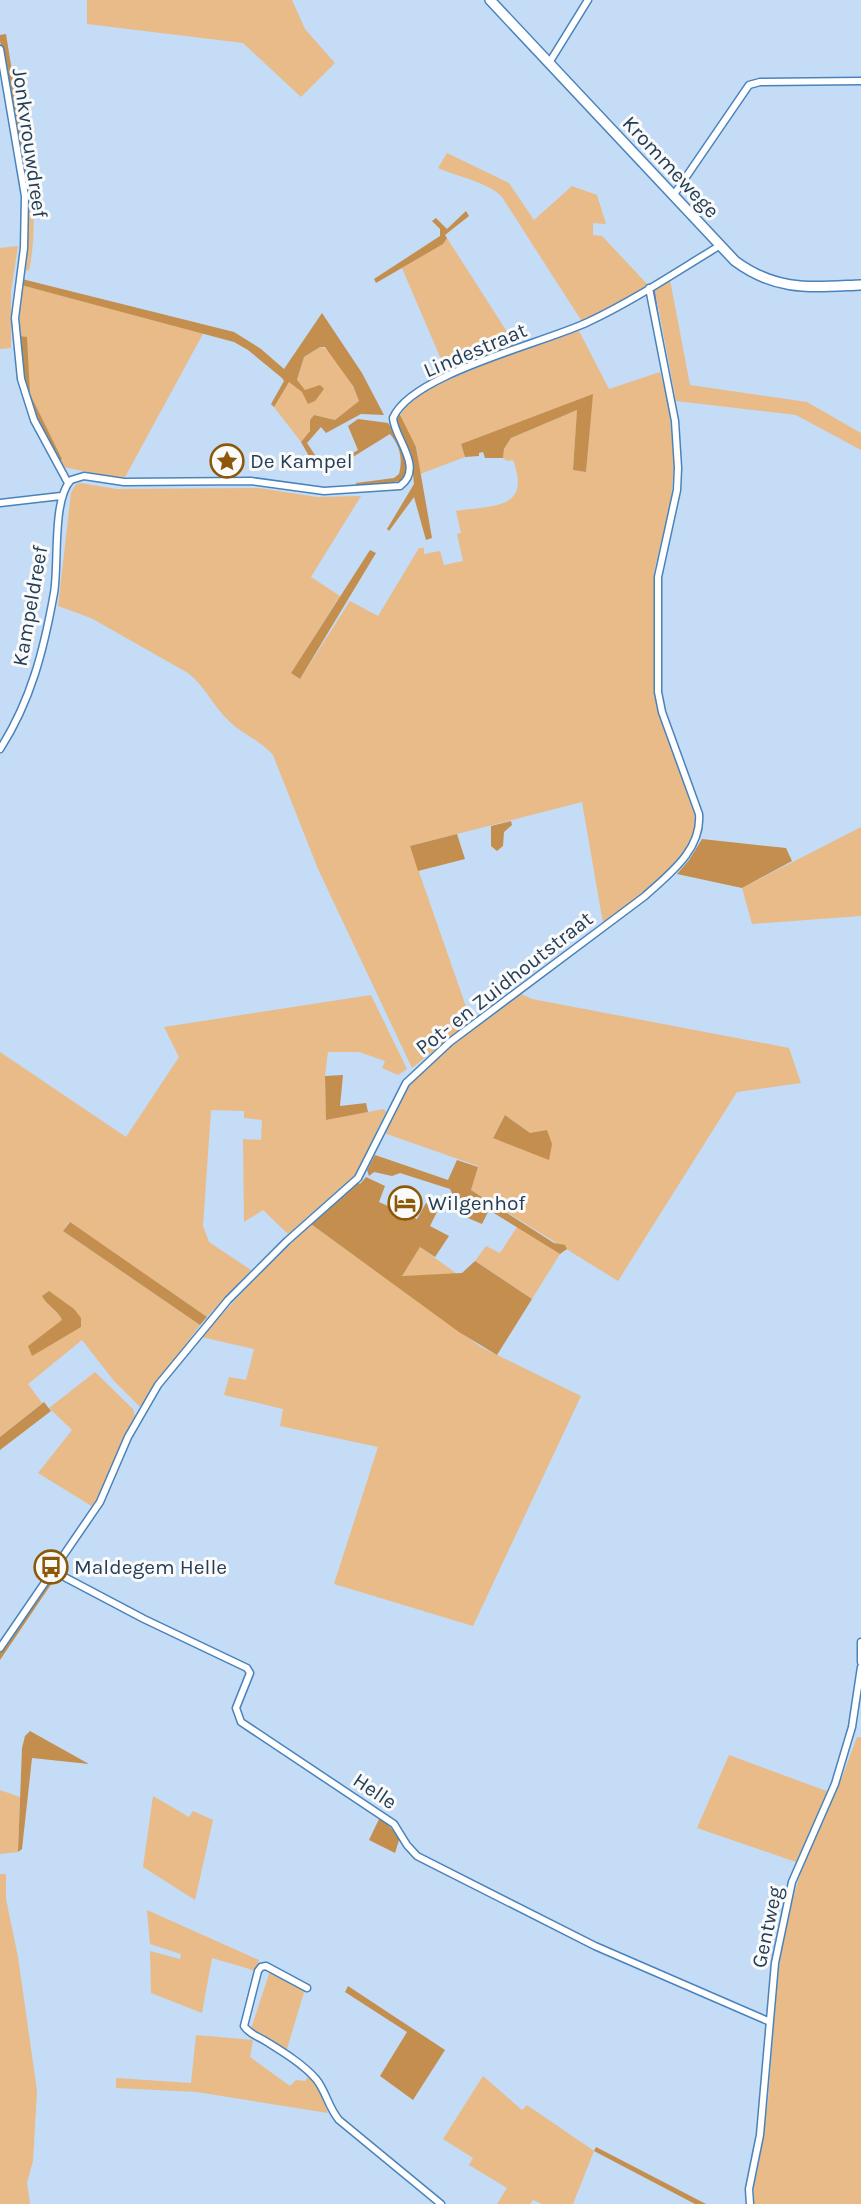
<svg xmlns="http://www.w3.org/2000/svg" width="861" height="2204" viewBox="0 0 861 2204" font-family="Karla,sans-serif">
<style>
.green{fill:#e8bb89;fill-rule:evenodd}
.forest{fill:#c38e4e}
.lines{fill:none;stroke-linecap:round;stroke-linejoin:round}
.stream{stroke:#8c79af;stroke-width:2}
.street-casing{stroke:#4983bc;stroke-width:9}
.secondary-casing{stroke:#4983bc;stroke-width:12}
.street{stroke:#fff;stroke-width:6}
.secondary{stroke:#fff;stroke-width:9}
.labels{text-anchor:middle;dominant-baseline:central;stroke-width:6;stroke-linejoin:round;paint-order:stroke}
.street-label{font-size:21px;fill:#253e57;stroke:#fafafa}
.poi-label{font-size:21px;fill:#253e57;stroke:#fafafa;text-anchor:start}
</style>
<rect width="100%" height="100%" fill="#c4dcf5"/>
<path class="green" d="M87,0h205l13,29 30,34 -34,34 -58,-54 -156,-19z
M447,153l62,30 25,37 38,-34 25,9 9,29 -13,-1v12l9,1 46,49 -62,36 -5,-1 -79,-123c-12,-14 -46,-21 -64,-29z
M26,194h6c3,24 2,53 -3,77l-6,-2z
M447,238l69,108 -70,25 -44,-103 40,-24z
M18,246l-7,46v56l-11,1v-101z
M670,280l20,105 117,17 54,31v17l-65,-35 -120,-14 -21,-111z
M21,285l183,47 -80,147 -61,-12 -4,-5 3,-3 -32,-65 -11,-58z
M579,331l30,58 51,-17 9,34 5,58 -3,37 -17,71 1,118 3,17c9,26 39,94 37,118 -2,38 -64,77 -92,98l-21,-121 -172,44 61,175 -59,47 -94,-199 -45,-114c-12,-14 -29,-20 -42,-32 -17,-15 -25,-36 -43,-50l-97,-55 -33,-12 13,-113 4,-8 5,-2 37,6 142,-1 58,9 44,-1 -50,81 29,19 -49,77 9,6 50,-78 28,15 41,-68h5v6l16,-3 4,14 19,-4 -6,-27 4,-1 -5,-22c36,-6 76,0 57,-51l-6,1 -4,-3 1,-9 7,-11 66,-28 -4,60 13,2 6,-77 -131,49 4,13 -45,17c-2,-9 -1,-19 -4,-27 -4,-10 -19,-22 -15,-33 11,-30 145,-71 178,-83z
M320,347c15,1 34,40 39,54l-24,19 -21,-5 -4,5v11l-9,11 -27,-35 15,-26 13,11 9,-2h-6l-8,-9 7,-24z
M861,827v89l-109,8 -10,-36z
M521,994l11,5 257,49 12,35 -64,9 -119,189 -147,-91 7,-24 -94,-33c7,-13 12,-29 20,-41 27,-41 78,-70 117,-98zM505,1115l25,18 -37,4z
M371,995l36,74 -9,6 -16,-7 3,-7 -26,-9h-31l-3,24 1,44 58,-11 2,3 -30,62 -68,60 -25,-24 -19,12 -1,-83 18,1 1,-20 -18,-2v-7l-33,-1 -8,116 6,16 42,28 -44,47 -138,-95 -6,9 137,94 -60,82 -26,-26 -32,-41 -54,44 14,19 -42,34v-385l126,85 53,-80 -15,-30zM42,1296l39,31 -53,19 32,-22 2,-4c-5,-11 -15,-14 -20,-24z
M311,1224l170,123 100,49 -108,230 -139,-42 44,-137 -98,-21 3,-17 -59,-14 5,-18 17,3 8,-31 -53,-12 50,-54z
M517,1227l43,27 -28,45 -57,-38 11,-15 14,7z
M420,1247l37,27 -56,2z
M95,1372l38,37 2,7 -42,91 -55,-34 34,-43 -23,-22z
M857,1737h4v467h-107v-20l14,-83 11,-143 6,-31 19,-67 37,-80z
M729,1755l100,37 -33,70 -99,-34z
M0,1790l20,7 -2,55 -18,2z
M153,1796l36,21 4,-6 20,9 -18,80 -52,-33z
M0,1874h6v25l12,58 19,134 -4,70 -6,22 3,21h-30z
M147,1910l112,50 -3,11 -44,-13 -10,55 -51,-20 -1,-42 30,8 1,-5 -31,-10z
M270,1971l35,18 -19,63 -35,-23z
M196,2035l57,5 -3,17 40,29 6,-6 9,1 4,-5 12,18 7,19 -131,-21 -81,-4v-10l75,5z
M483,2076l39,34 5,-5 67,46 -21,53h-31l-9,-4 -3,4h-33l10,-16 -38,-23 4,-7 -30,-19z"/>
<path class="forest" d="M6,34l23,143 2,12h-6l-25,-148v-6z
M466,211l3,5 -24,19 2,3 -4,6 -67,39 -2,-4 66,-43v-7l-8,-8 4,-3 11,11z
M22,279l212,53 27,17 23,20 38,-56 40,60 22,42 -23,-1 -35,19 -5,-6 -14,16 8,12 -5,3 -9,-16 9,-11v-11l4,-5 21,5 24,-19 -6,-15 -28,-39h-5l-16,10 -7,23 8,10 15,-5 4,4 -9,12 -7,3 -6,-12 -13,-10 -15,25 -3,-3 13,-23 -2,-3 -34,-28 -14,-8 -213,-57z
M19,336l8,1 3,57 32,65 -3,3 -34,-71z
M593,394l-7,78 -13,-2 4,-60 -66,28 -7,11 -1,9h-18l-2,-6 -4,1v3l-14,1 -4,-13z
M399,413l17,34 16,91 -6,2 -12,-43 -25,34 -2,-2 27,-45 -3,-31 -15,-28z
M358,419l30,4c12,16 26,39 13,58l-45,6v-4l38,-5 5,-4c4,-16 1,-28 -9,-40l-42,26 -2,-3 12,-7 -10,-24z
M370,550l6,3 -76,126 -9,-6z
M511,821l1,4 -8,7 -1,14 -6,5 -6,-5v-20z
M457,834l8,25 -47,12 -8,-25z
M702,839l84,9 6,13 -50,27 -65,-14 12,-14z
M343,1075l-3,31 26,-3 2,9 -42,8 -1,-44z
M505,1115l25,18 17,-3 5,14 -3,16 -56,-22z
M375,1155l73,25 9,-20 21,7 -7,23 83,53 11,2 2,4 -7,5 -71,-44 -7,14 -28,-12 4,-7 -8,-16 -50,-16 -8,3 -18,-4 -5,4 -2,-6z
M366,1177l19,9 -6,16 38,17 9,-16 13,5 -9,18 19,10 -14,21 -15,-10 -18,29 60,-3 13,-12 57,38 -35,56 -38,-23 -148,-108 46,-42 3,2z
M70,1222l137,95 -7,8 -137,-94z
M49,1291l25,18 7,9v9l-49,29 -4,-10 34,-26c-5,-11 -15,-14 -20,-24z
M44,1402l7,9 -51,39v-13z
M48,1571l8,6 -56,83v-18z
M30,1731l59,33 -57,-6 -10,91 -4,3 4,-104 3,-12z
M380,1817l20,20 -5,16 -26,-13z
M348,1986l97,64 -32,50 -33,-24 27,-44 -62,-40z
M596,2147l110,57h-11l-101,-53z"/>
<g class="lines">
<path class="stream" d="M654,291l5,33"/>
<g class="street-casing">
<path id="street" d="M0,49l25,147 -1,52 -9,70 6,61 13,41 34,63
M549,63l39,-63
M673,196l76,-111 11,-3 101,-1
M0,503l61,-7
M0,749c31,-48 44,-100 54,-156 5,-29 -2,-93 17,-113l13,-4 40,6 127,-1 73,10 76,-5c25,-18 -6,-48 -7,-68 18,-44 151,-75 195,-96 45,-21 88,-50 131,-76
M53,1571l91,48 103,49 3,5 -14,35 5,14 153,102 13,21 10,11 178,90 173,75
M861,1642v20
M0,1648l100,-146 28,-65 30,-52 70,-85 59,-59 71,-63 48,-95 44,-41 195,-146c24,-22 57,-46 54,-82l-37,-102 -4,-20v-115l19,-87 1,-22 -3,-47 -26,-133
M307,1988l-41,-22 -5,1 -3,4 -14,55c6,9 14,10 23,16 16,10 36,22 49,37 10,12 12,28 23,41l102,84
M750,2204l-1,-15 11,-54 15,-172 17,-81 43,-98 17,-57 9,-60"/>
</g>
<g class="secondary-casing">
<path id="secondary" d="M490,0l245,261c42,31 76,26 126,24"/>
</g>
<use href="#street" class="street"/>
<use href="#secondary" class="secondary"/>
</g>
<defs>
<g id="sight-ring" transform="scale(1.725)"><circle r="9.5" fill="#fafafa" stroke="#8d5908" stroke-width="1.5"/><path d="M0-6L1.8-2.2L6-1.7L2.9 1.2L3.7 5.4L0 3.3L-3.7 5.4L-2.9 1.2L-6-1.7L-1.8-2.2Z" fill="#8d5908"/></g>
<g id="hotel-ring" transform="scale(1.725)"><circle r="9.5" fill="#fafafa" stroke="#8d5908" stroke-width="1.5"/><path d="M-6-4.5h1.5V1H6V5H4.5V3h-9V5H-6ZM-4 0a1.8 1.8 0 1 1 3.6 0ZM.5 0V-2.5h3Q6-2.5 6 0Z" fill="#8d5908"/></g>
<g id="bus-ring" transform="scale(1.725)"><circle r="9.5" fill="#fafafa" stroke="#8d5908" stroke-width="1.5"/><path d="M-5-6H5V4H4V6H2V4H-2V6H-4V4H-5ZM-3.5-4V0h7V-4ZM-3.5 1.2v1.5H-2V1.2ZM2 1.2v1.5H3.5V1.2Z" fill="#8d5908"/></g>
</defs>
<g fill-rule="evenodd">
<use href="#sight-ring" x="227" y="461"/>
<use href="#hotel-ring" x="405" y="1203"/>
<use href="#bus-ring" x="51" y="1567"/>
</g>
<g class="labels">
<g class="street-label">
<text transform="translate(30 143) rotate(82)">Jonkvrouwdreef</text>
<text transform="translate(671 167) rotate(47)">Krommewege</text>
<text transform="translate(475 350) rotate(-23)">Lindestraat</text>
<text transform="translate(30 606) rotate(-80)">Kampeldreef</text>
<text transform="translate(504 983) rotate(-38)">Pot- en Zuidhoutstraat</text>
<text transform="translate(375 1791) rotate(34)">Helle</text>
<text transform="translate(767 1927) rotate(-78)">Gentweg</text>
</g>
<g class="poi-label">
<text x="250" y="461">De Kampel</text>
<text x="428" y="1203">Wilgenhof</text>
<text x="74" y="1567">Maldegem Helle</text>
</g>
</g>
</svg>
